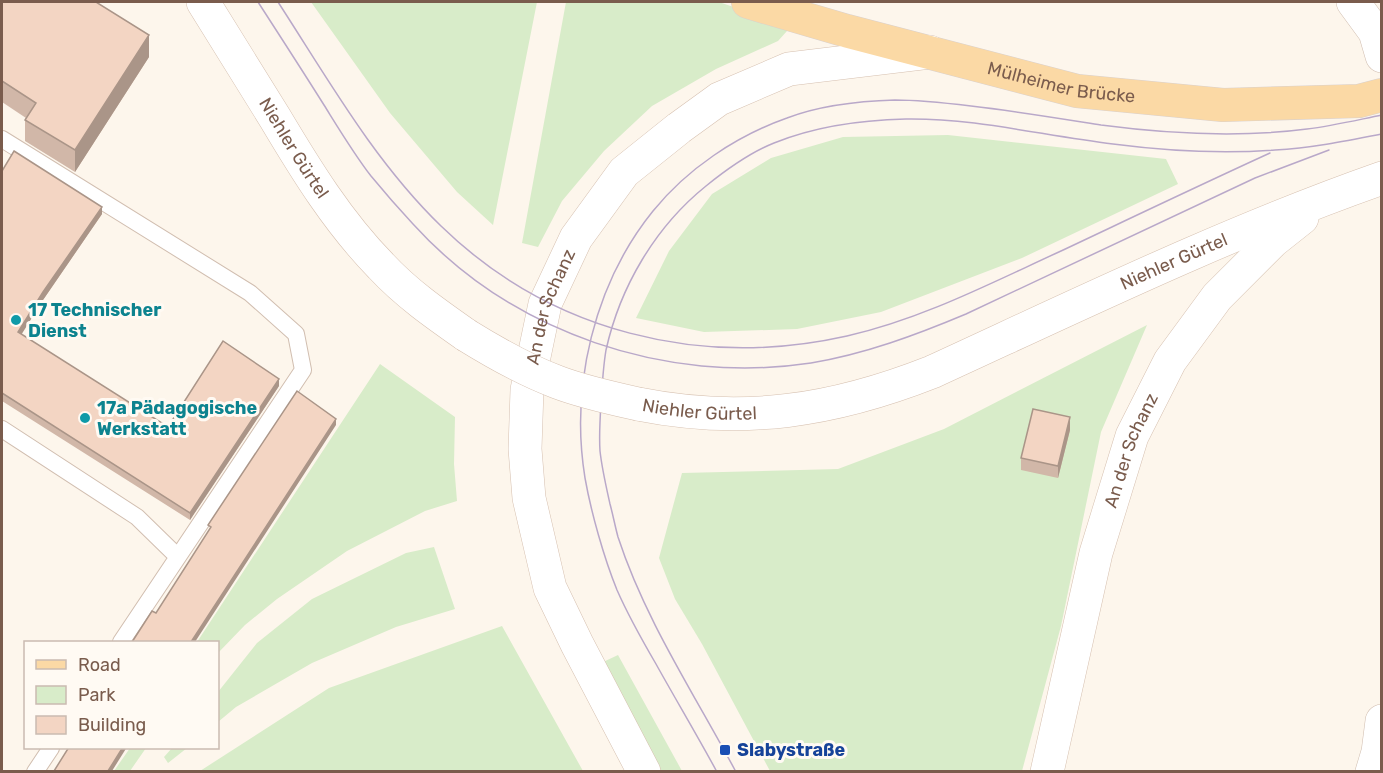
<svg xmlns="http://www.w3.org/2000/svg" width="1383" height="773" viewBox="0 0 1383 773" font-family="Rubik,sans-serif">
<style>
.green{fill:#d8ecc9}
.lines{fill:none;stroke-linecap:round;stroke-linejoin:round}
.lane-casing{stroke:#d1beb0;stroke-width:18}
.street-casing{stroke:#d1beb0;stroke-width:34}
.secondary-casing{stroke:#d6c0b0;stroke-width:34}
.primary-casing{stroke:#dad1cd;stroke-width:34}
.lane{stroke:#fff;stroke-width:16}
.street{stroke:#fff;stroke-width:33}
.secondary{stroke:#fff;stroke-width:33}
.primary{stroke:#fbd9a5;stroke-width:33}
.tram{stroke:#b9a8c9;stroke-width:1.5}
.secondary-bridge-casing{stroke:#d6c0b0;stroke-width:34;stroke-linecap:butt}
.secondary-bridge{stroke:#fff;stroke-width:33}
.wall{fill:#d1b7a8}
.shaded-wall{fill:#aa9588}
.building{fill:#f3d5c3;stroke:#aa9588;stroke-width:1.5}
.culture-dot{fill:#0f9aa8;stroke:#fffaf3;stroke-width:2}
.transit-dot{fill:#1a4fb4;stroke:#fffaf3;stroke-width:2}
.labels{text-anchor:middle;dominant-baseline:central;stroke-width:6;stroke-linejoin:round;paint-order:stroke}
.street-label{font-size:18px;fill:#7a5c4d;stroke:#fffaf3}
.culture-label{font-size:18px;font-weight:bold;fill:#0d838f;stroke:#fffaf3;text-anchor:start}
.transit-label{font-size:18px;font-weight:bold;fill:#164399;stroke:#fffaf3;text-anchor:start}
</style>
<rect width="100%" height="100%" fill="#fdf6ec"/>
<path class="green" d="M311,2h226l-44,223 -36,-33 -67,-79z
M566,2h153l64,22 4,7 -9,10 -62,28 -64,37 -48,45 -42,50 -24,46 -16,-4z
M948,135l218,24 12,25 -156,74 -141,54 -84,17 -93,3 -68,-14 33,-67 43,-57 59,-36 72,-21z
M1147,325l-46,107 -40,194 -39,145h-252l-68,-127 -27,-45 -16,-41 23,-85 156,-4 106,-40z
M380,364l75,53 -1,47 3,37 -32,10 -78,40 -70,48 -32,26 -27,28v-11h-21z
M434,547l21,62 -59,18 -84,36 -76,44 -18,15v-30l39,-49 55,-44 94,-46z
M502,626l81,145h-383l129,-83z
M618,655l64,116h-22l-59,-108z
M130,748h16l-16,23h-16z
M172,748h15l-19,15 -4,-6z"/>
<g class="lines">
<g class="lane-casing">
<path id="lane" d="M2,139l248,154 46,41 7,36 -182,272
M2,429l135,88 41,40
M35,772l16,-24"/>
</g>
<g class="street-casing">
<path id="street" d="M1353,2l22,30 7,24
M1372,772l6,-20 4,-31"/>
</g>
<g class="secondary-casing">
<g id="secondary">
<path id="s1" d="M203,2c24,38 48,77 72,116 31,52 63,104 106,148 25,27 55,48 85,69"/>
<path id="s2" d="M638,404c105,21 195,7 294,-32 148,-68 296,-140 450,-194"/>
<path id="s3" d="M644,772l-67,-128 -27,-56 -21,-90 -4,-49 2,-59 18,-86 31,-66 48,-66 55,-44 40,-29 70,-30 141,-17"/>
<path id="s4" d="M1047,772l49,-219 36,-117 38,-75 47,-64 56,-56 29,-23"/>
</g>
</g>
<g class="primary-casing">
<g id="primary">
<path id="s5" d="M748,2l99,29 230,60 146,14 136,-4 23,-6"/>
</g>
</g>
<use href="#lane" class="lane"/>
<use href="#street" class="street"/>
<use href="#secondary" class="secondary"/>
<use href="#primary" class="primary"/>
<path class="tram" d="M258,2c22,34 44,68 66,103 15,24 30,49 47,71 14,17 28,33 42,48 99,109 253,161 398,139 54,-9 105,-28 155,-49l289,-136 74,-28
M278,2c50,77 96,159 163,224 109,106 259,143 406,110 75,-17 144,-53 214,-85 70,-33 139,-66 209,-98
M717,772c-20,-37 -41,-72 -61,-108 -14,-24 -28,-49 -39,-74 -13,-32 -26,-78 -32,-112 -15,-92 9,-194 68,-267 34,-42 83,-75 134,-93 34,-13 72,-17 108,-18 26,0 51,3 76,6 44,5 86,12 130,19 68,9 137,13 206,4 25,-3 50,-9 75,-14
M736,772c-41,-77 -91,-152 -118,-235 -3,-11 -5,-22 -8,-33 -4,-18 -8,-35 -10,-53 -1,-15 0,-32 1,-47 1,-18 2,-36 5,-54 14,-63 49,-123 100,-164 21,-17 43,-33 68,-43 42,-17 87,-23 132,-24 70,-1 138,17 207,25 54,7 108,10 162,6 36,-2 71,-9 107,-16"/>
<g class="secondary-bridge-casing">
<path id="secondary-bridge" d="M466,335c29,18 59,35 91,47 26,10 54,16 81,22"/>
</g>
<use href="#secondary-bridge" class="secondary-bridge"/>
</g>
<path class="wall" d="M2,2l147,55 -74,115 -50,-31v-21l1,-2 -24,-16z
M2,171l100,43 -59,86 -22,34 147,93 111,-41 -89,134 -188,-119z
M1070,430l-12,48 -37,-8v-12z"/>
<path class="shaded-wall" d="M149,35v22l-74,115v-22z
M102,207v7l-59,86 -25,40v-8l25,-40z
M279,379v7l-89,134v-7z
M1070,417v13l-12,48v-12z
M336,419v6l-141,217h-4z
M123,747h4l-15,24h-4z"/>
<path class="building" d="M2,2h94l53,33 -74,115 -50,-30 11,-17 -34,-22z
M14,151l88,56 -59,85 -25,40 150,95 55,-86 56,38 -89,134 -188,-120v-222z
M297,391l39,28 -145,223h-59l20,-31 4,2 55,-86 -3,-2z
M1033,409l37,8 -12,49 -37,-8z
M69,747h54l-15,24h-54z"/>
<g class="culture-dot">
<circle cx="16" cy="320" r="6"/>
<circle cx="85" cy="418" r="6"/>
</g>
<rect class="transit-dot" x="719" y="744" width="12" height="12" rx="3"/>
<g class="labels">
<g class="street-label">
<text stroke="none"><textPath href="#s5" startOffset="324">Mülheimer Brücke</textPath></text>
<text stroke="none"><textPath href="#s1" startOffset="172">Niehler Gürtel</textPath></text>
<text stroke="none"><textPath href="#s2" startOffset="566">Niehler Gürtel</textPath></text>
<text stroke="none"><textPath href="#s3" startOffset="494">An der Schanz</textPath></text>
<text stroke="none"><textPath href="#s2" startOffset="62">Niehler Gürtel</textPath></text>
<text stroke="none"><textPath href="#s4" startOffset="333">An der Schanz</textPath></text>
</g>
<g class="culture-label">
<text x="28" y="310">17 Technischer<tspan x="28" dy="21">Dienst</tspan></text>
<text x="97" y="408">17a Pädagogische<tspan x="97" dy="21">Werkstatt</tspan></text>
</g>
<g class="transit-label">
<text x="737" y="750">Slabystraße</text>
</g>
</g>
<rect width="1383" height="773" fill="none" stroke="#7a5c4d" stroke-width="6"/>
<rect x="24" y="641" width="195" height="108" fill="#fffaf3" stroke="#cabbb1" stroke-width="1.5"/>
<rect x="36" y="660" width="30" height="9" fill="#fbd9a5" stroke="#cabbb1" stroke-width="1.5"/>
<text x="78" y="671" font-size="18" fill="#7a5c4d">Road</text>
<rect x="36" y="686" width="30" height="18" fill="#d8ecc9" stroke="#cabbb1" stroke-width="1.5"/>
<text x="78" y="701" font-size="18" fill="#7a5c4d">Park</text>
<rect x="36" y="716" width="30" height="18" fill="#f3d5c3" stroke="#cabbb1" stroke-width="1.5"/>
<text x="78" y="731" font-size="18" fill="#7a5c4d">Building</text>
</svg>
